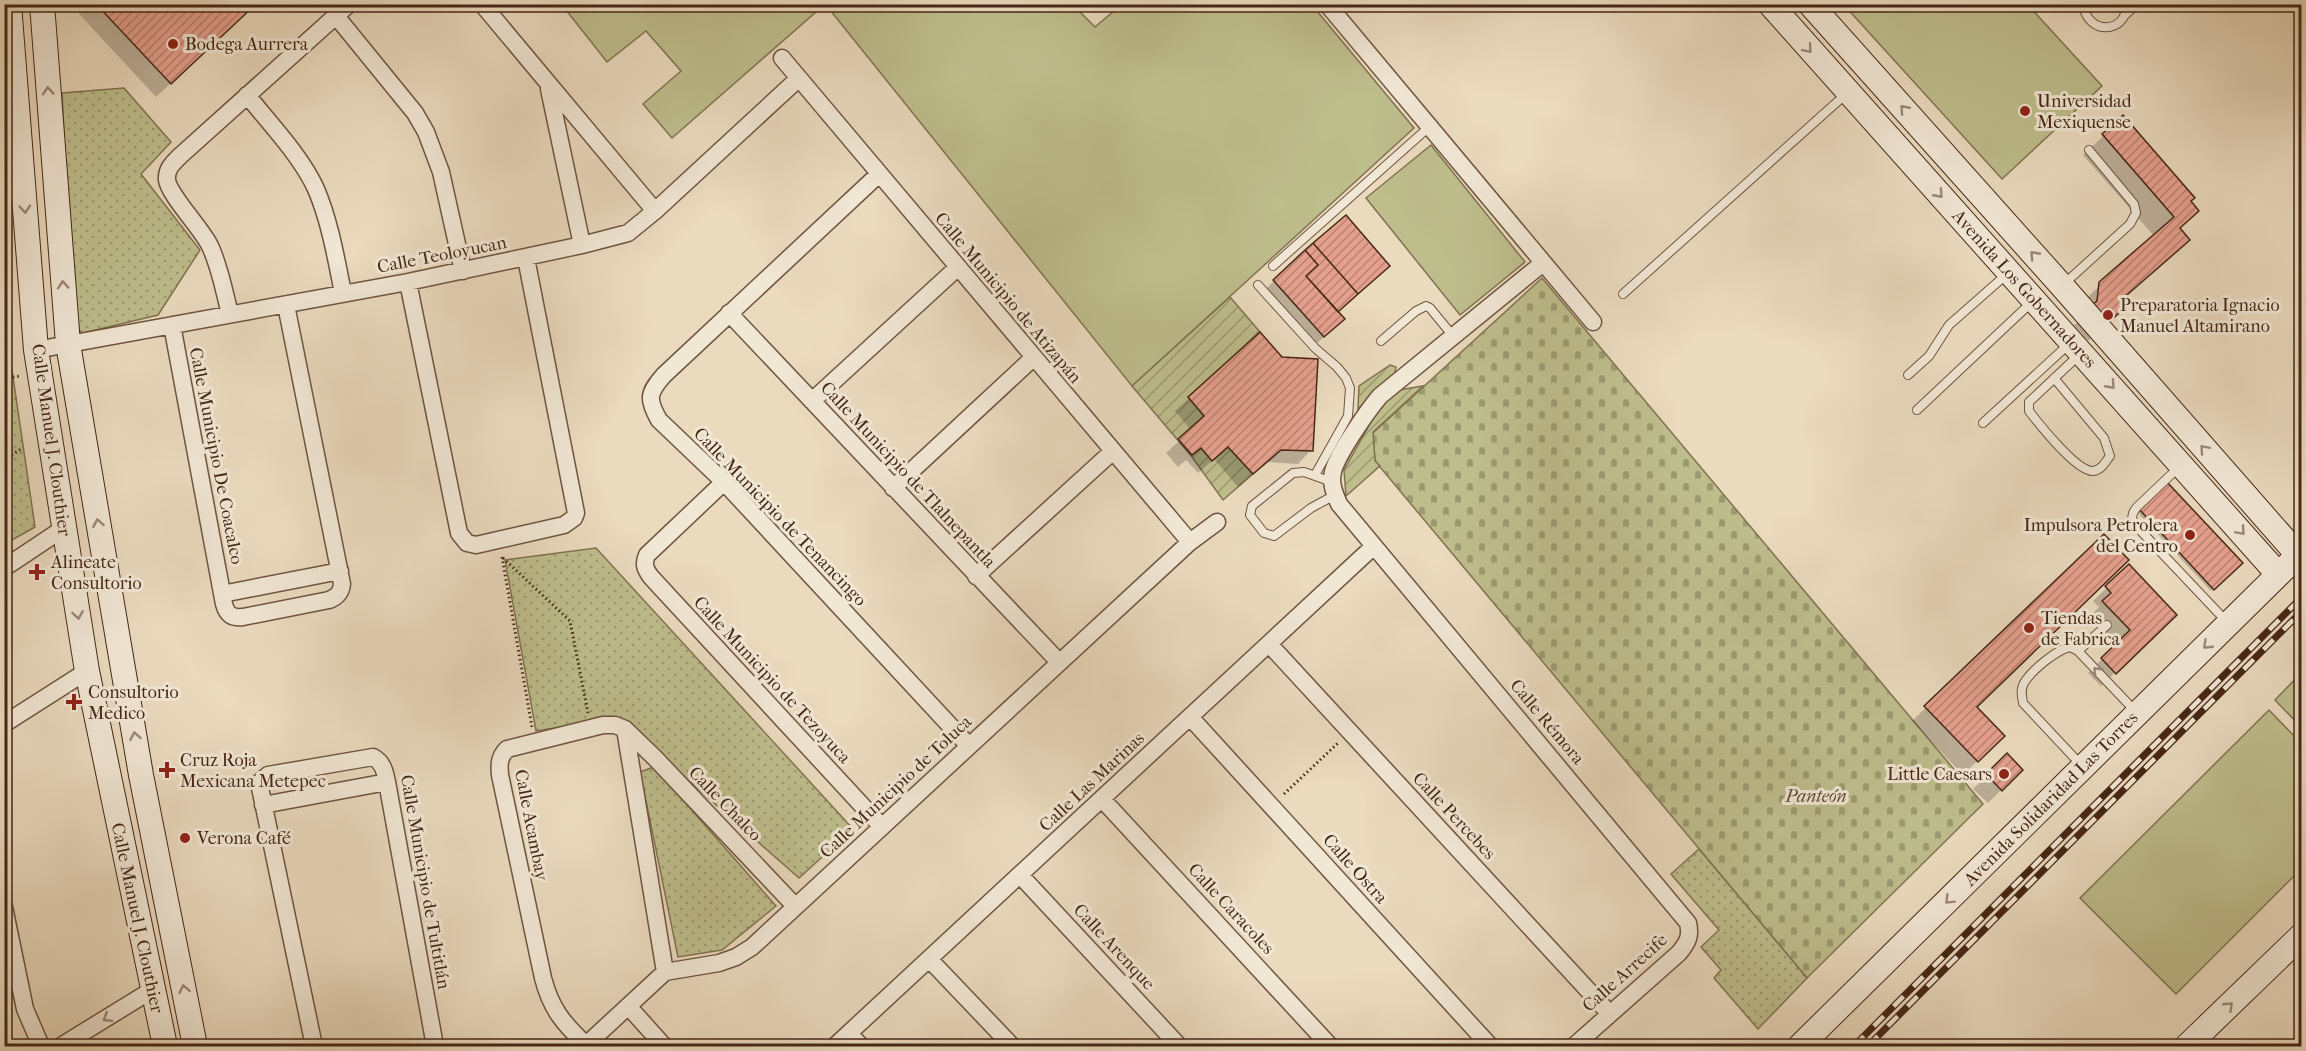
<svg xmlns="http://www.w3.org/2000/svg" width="2306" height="1051" viewBox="0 0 2306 1051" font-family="'IM FELL French Canon',serif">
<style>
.grass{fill:#bebd8c;stroke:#827251;stroke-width:1.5}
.cemetery{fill:url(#cemetery-stones);stroke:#827251;stroke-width:1.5}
.park{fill:url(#park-dots);stroke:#827251;stroke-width:1.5}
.garden{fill:url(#garden-furrows);stroke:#827251;stroke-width:1.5}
.shadow{fill:#0003}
.building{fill:url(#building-hatch);stroke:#462716;stroke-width:1.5}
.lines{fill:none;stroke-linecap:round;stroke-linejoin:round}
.lane-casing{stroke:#6f5440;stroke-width:10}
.street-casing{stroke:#6f5440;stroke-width:19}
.secondary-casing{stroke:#462716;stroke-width:26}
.path{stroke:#462716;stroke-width:3;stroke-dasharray:1.5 3;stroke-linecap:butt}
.lane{stroke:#f1e7d5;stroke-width:8}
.street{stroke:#f1e7d5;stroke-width:16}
.secondary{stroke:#f1e7d5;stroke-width:24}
.rail-casing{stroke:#462716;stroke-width:7}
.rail{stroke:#f1e7d5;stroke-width:4.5;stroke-dasharray:14;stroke-linecap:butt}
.oneway{stroke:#9c8776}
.poi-dot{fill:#8f2418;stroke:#f1e7d5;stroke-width:2}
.labels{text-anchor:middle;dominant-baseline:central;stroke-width:6;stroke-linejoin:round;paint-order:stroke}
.poi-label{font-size:18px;fill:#462716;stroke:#f1e7d5;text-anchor:start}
.street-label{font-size:18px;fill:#462716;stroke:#f1e7d5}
.park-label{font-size:18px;font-style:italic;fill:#644c34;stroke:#f1e7d5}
</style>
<defs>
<pattern id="cemetery-stones" width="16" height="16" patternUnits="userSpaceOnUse" patternTransform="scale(1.5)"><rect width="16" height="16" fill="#bebd8c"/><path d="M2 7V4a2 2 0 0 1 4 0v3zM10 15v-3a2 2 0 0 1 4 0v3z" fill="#9c9a71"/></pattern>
<pattern id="park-dots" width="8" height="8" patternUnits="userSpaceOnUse" patternTransform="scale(1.5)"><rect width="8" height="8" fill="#bebd8c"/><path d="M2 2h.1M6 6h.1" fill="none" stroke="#9c9a71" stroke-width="1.8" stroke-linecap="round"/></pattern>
<pattern id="garden-furrows" width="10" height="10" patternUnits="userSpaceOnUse" patternTransform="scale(1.5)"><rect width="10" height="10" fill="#bebd8c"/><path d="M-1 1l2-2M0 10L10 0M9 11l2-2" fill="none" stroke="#9c9a71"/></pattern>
<pattern id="building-hatch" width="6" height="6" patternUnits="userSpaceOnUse" patternTransform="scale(1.5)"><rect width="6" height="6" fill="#e5a08d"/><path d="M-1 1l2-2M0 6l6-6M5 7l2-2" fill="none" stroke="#bb8272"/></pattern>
</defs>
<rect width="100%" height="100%" fill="#eadabe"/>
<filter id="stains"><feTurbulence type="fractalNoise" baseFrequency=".00333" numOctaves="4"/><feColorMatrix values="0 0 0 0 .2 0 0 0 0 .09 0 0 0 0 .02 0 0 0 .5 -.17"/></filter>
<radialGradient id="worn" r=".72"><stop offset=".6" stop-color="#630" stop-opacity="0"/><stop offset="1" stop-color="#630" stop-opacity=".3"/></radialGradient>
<path class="grass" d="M562,5h262l-152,133 -29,-34 38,-33 -35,-40 -39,31z
M826,5h247l22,22 26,-22h191l102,123 -282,258z
M1844,5h184l74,81 -100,93z
M1431,145l94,117 -65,53 -94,-117z
M2301,673v54l-26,-27z
M2269,710l32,33v126l-125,125 -96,-96z"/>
<path class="cemetery" d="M1542,278l441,526 -176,174 -432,-517 -2,-28z"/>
<path class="park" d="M124,88l47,54 -30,32 59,76 -42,65 -75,18 -10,-8 -11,-232z
M12,370l23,157 -30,17 -1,-173z
M596,548l257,281 -54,49 -160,-141 -41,-16 -62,10 -31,-171z
M654,767l122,139 -54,44 -44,7 -38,-185z
M1699,849l108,129 -49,51 -44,-51 7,-8 -20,-23 18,-17 -48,-56z"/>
<path class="garden" d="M1230,297l30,35 -72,65 16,19 -26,23 14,16 9,-7 11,13 16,-14 25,27 -30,26 -31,-43 -60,-71z
M1390,365l6,2 -1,6 -37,36 1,-23z
M1423,386l-50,46 2,29 5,5 -34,30 -2,-26 36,-64 19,-16z"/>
<path class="shadow" d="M70,4h185l-99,93z
M2123,118l74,93 -18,18 9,11 -69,63 -16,24 -15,14 -14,-16 4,-3 2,-18 74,-68 -71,-81z
M1274,281l63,31 -4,17 -19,17 -50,-55z
M1260,335l51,115 -13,14 -32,-2 -28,25 -24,-28 -16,14 -12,-13 -8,7 -12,-14 25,-23 -16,-19z
M2166,483l75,80 -30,28 -75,-80z
M2104,536l-129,171 28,29 -40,39 -51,-54z
M2129,566l46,49 -74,71 -13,-13 29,-29 -27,-28 9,-9 -6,-6z
M2007,756l14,14 -33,33 -15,-14z"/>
<path class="building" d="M96,4h160l-85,80z
M2123,115l72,83 -4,3 8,10 -19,17 10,12 -70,61 5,7 -16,14 -16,-18 4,-3 2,-19 75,-65 -72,-83z
M1346,215l44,51 -32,28 -45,-51z
M1313,243l45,51 -20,18 -32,-36 12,-11 -13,-15z
M1305,250l13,15 -12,11 39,43 -21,18 -51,-57z
M1260,332l22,25 36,2 -5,92 -32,-1 -28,24 -25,-27 -16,14 -11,-13 -9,7 -14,-16 26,-23 -16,-19z
M2166,481l77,82 -29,27 -76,-82z
M2104,534l25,26 -152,147 28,29 -27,26 -54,-56z
M2129,564l48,51 -61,59 -15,-16 29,-28 -28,-29 9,-8 -6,-7z
M2007,753l16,17 -21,21 -16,-17z"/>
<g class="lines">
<g class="lane-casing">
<path id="lane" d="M2083,4c4,31 43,31 44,0
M2125,15l12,-11
M1273,266l156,-139
M2064,284l66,-60 6,-11 -2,-9 -45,-54
M1258,285l57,63 22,19 9,11 4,10 -2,28 -33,59
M1623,294l223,-200
M1381,341l35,-30 10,-5 4,2 23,28
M1908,375l21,-19 20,-31 58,-51
M2054,378l50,60 6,18c-5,6 -8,14 -17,15 -16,1 -54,-47 -64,-60v-9l50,-47
M1917,410l115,-108
M1983,423l86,-79
M2179,467l-42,40c-8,9 -5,14 2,22l88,93
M1332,482l-28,-10 -11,1 -41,33 -2,9 14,18 10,3 37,-28 24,-13
M2078,651l29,-26
M2082,766l-59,-63c-1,-7 -3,-13 1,-20 8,-13 32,-33 46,-36l8,4 59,62"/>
</g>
<g class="street-casing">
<path id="street" d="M482,4l173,207
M1327,4l266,318
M336,16l79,97 11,19 15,40 22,99
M782,58l408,484
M549,89l33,156
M247,95c23,29 54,61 69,94 14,33 20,69 27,104
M879,174l-215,201c-16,18 -17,24 -5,45l65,62 245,264
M1543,263l-163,133c-12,14 -44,60 -47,76 -3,12 2,22 6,32l349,419c3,13 0,19 -9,30l-105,93
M408,282l51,251 8,10 9,2 88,-20 10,-7 2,-5 -50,-255
M729,313l330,349
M230,314c-6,-23 -10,-47 -20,-68 -8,-17 -41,-51 -43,-66 -1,-11 6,-17 13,-24l169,-152
M172,325l52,279c3,11 8,14 19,13l86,-17c8,-3 12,-7 13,-16l-56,-279
M36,350l372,-68 174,-37 46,-12 27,-22 143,-132
M812,401l145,-133
M724,482l-77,73c-4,9 -2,14 4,22l231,250
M893,488l140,-130
M4,568l60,-40
M976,576l136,-124
M222,594l118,-23
M1269,644l341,370
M1190,717l300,329
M4,724l83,-53
M625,729l40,243
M1102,799l228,247
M263,805l124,-23
M1020,875l159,171
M4,907l21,102 16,37
M929,959l83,87
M628,1006l36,40
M849,1034l12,12
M586,1045c-23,-22 -35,-36 -43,-67l-43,-203c-1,-11 -1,-18 7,-26l96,-24h12l10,4 30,29 140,148
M61,1046l91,-56
M314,1046l-55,-263 9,-8 105,-18c10,5 12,15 14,25l48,264
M585,1046l80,-74 54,-9 17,-6 16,-10 438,-405 27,-20
M835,1046l539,-500"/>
</g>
<g class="secondary-casing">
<path id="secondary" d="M9,4l27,346 51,321 78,375
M42,4l26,340 73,431 54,271
M1770,4l508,570
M1810,4l252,282 236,269
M1800,1046l490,-483
M2187,1046l115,-111"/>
</g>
<path class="path" d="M4,379l16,-3
M4,460l17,-11
M4,472l3,2 -3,2
M502,557l30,170
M503,558l67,63 18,92
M1284,794l54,-51"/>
<use href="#lane" class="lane"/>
<use href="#street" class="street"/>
<use href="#secondary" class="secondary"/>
<g class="rail-casing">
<path id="rail" d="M1854,1046l448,-449
M1868,1046l434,-435"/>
</g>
<use href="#rail" class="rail"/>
</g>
<defs><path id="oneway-chevron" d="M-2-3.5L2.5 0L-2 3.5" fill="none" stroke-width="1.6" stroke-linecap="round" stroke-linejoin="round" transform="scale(1.5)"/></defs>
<g class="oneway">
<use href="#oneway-chevron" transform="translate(1808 49) rotate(49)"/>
<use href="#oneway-chevron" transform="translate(48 91) rotate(-94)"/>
<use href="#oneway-chevron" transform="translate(1904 109) rotate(-132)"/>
<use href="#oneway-chevron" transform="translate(1939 194) rotate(48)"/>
<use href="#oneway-chevron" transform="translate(25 209) rotate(85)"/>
<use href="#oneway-chevron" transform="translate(2034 255) rotate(-132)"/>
<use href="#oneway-chevron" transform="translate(63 285) rotate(-94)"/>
<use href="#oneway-chevron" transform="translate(2111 385) rotate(48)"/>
<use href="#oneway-chevron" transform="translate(2204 449) rotate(-131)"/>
<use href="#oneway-chevron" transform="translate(98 523) rotate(-100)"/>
<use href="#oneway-chevron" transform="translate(2241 531) rotate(49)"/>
<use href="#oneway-chevron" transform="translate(78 615) rotate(81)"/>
<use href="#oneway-chevron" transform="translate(2207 645) rotate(136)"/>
<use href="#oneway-chevron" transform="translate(2097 671) rotate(-133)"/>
<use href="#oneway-chevron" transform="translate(135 736) rotate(-100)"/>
<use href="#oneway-chevron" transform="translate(1949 900) rotate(135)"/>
<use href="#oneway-chevron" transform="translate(184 989) rotate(-101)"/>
<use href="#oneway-chevron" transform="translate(2229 1006) rotate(-44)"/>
<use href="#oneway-chevron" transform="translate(107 1018) rotate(148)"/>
</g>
<g class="poi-dot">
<circle cx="173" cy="44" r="6"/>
<circle cx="2025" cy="111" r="6"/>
<circle cx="2108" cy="315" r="6"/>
<circle cx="2190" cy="535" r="6"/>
<path d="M34 563h6v6h6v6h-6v6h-6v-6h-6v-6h6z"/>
<circle cx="2029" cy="628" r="6"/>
<path d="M71 693h6v6h6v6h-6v6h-6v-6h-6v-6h6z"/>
<path d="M164 761h6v6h6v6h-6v6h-6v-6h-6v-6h6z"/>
<circle cx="2004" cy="774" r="6"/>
<circle cx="185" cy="838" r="6"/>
</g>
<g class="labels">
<g class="poi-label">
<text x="185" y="44">Bodega Aurrera</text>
<text x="2037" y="101">Universidad<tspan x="2037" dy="21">Mexiquense</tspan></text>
<text x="2120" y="305">Preparatoria Ignacio<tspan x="2120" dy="21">Manuel Altamirano</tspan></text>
<text x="2178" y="525" text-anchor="end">Impulsora Petrolera<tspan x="2178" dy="21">del Centro</tspan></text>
<text x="51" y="562">Alineate<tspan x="51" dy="21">Consultorio</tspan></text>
<text x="2041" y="618">Tiendas<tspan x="2041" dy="21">de Fabrica</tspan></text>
<text x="88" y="692">Consultorio<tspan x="88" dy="21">Medico</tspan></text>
<text x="180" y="760">Cruz Roja<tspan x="180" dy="21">Mexicana Metepec</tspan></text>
<text x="1992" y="774" text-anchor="end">Little Caesars</text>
<text x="197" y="838">Verona Café</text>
</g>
<g class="street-label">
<text transform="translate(442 255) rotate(-11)">Calle Teoloyucan</text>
<text transform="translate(2024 289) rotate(48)">Avenida Los Gobernadores</text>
<text transform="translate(1008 298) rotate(50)">Calle Municipio de Atizapán</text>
<text transform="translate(51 440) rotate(82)">Calle Manuel J. Clouthier</text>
<text transform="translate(216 456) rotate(79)">Calle Municipio De Coacalco</text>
<text transform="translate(908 475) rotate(47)">Calle Municipio de Tlalnepantla</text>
<text transform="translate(780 517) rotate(46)">Calle Municipio de Tenancingo</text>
<text transform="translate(772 680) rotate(47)">Calle Municipio de Tezoyuca</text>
<text transform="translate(1547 722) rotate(50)">Calle Rémora</text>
<text transform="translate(1092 782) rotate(-43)">Calle Las Marinas</text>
<text transform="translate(896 787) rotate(-43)">Calle Municipio de Toluca</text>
<text transform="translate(2051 799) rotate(-45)">Avenida Solidaridad Las Torres</text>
<text transform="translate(725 804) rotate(46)">Calle Chalco</text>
<text transform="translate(1454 816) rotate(47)">Calle Percebes</text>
<text transform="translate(531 825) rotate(79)">Calle Acambay</text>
<text transform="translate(1355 869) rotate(48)">Calle Ostra</text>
<text transform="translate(425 882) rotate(80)">Calle Municipio de Tultitlán</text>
<text transform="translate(1231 909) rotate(47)">Calle Caracoles</text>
<text transform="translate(137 918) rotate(78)">Calle Manuel J. Clouthier</text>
<text transform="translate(1114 947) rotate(47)">Calle Arenque</text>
<text transform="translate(1625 973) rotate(-42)">Calle Arrecife</text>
</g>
<g class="park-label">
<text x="1816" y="796">Panteón</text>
</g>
</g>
<rect width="2306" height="1051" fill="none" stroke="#eadabe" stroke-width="24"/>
<rect x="6" y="6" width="2294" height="1039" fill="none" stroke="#462716" stroke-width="3"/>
<rect x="12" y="12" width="2282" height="1027" fill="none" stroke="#462716" stroke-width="1.5"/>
<rect width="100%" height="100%" filter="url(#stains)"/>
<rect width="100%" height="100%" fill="url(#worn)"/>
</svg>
